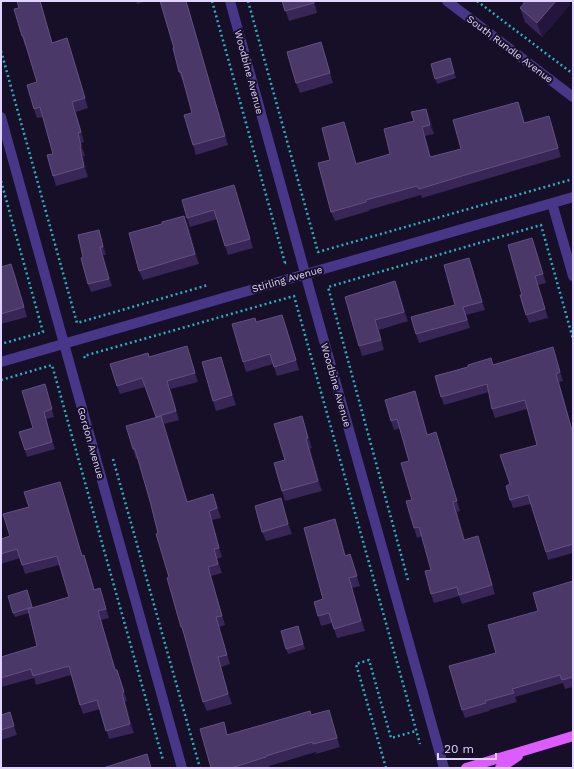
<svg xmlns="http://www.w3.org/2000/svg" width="574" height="769" viewBox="0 0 574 769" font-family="'Work Sans',sans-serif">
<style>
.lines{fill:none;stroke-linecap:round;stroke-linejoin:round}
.path{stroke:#29afbf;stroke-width:2.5;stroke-dasharray:2 3;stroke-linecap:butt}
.street{stroke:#483789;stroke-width:10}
.primary{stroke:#dd5cff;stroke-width:10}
.wall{fill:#382656}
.shaded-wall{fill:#23153b}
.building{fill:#4a3968;stroke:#625180}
.labels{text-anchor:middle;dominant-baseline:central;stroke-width:4;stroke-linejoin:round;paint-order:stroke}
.street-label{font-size:10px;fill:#e1d5ff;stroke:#170e27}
</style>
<rect width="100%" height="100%" fill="#170e27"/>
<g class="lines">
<path class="path" d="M212,1l73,262h-2
M248,1l70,251 255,-73
M477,1l96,73
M1,51l76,272 131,-38
M1,181l42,151 -42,12
M85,358l-1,-2 210,-60 126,448
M1,380l51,-15 111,395
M113,459l87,309
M408,580l-80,-293 213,-62 32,114
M386,768l-30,-104 13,-4 22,78 25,-7"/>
<path class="street" d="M230,1l80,290 134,477
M447,1l126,96
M1,117l181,651
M552,203l21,73
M1,362l572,-165"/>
<path class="primary" d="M466,768l107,-32
M500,768l18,-12"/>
</g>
<path class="wall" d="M17,1h28l-4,1 11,41 15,-5 21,70 -12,4 8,30 -3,1 4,13h-2l5,21 -32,9 -3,-10v-22l-10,-37 -6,1 -3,-9 3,-27 -11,-37 -1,1 -3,-10 -3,-28z
M136,1h11l-10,3z
M186,1l3,9 39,135 -32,10 -3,-10 -1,-32 -9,-31 -4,-10z
M282,1h32l3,12 -28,8z
M521,1h49l-1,1 1,3 -28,32 -17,-15 -5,-14 4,-4z
M324,52l9,31 -33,10 -4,-10z
M450,58l6,20 -19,6 -6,-20z
M518,102l7,20 27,3 9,32 -85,25 -54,16 -1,-3 -52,15v1l-34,10 -4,-9 -1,-52 17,-29 9,32 34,-9 40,-36 4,16 -9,2 6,21 30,-8z
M234,185l3,9 16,54 -25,7 -11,-36 -27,8 -3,-9z
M184,216l4,9 11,39 -56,16 -4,-9 23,-47z
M102,238l4,17h-3l9,31 -21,6 -3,-8 -5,-27z
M535,246l11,37 -8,2 10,33 -19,5 -3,-8 -4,-20z
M472,266l13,44 -19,5 4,13 -51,15 -3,-9 39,-29z
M1,267l14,7 12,43 -26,7z
M395,281l4,10 9,30 -29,9 5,20 -22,6 -3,-10z
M282,315l4,10 13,45 -22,6 -4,-12 -27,8 -3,-10 12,-44 2,4z
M553,347l10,34 -4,1 14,50v121l-25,7 -17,-56 -18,4 -3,-8v-16l27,-39 -10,-36 -32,9 -3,-9 -3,-17 -45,13 -3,-8 53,-33z
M148,353l2,4 40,-2 8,27 -27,7 8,31 -15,4 24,78 28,1 5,15 -9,2 10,37 -5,2 5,14 -11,3 14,49 -6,2 11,37 -9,3 11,37 -25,7 -4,-9 -18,-66v1l-4,-10 -23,-94 -8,-32 -13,-43 -1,1 -3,-10 23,-32 -11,-30 -25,7 -3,-8z
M224,367l12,38 -20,6 -3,-10z
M415,391l3,10 10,34 8,-3 3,10 21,69 -3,1 8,28 16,6 14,48 -33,10 -3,-8 -25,7 -3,-9v-24l-9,-34 -5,2 -3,-10 -5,-67 -9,-33 -6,2 -3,-9z
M47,392l7,25 -8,2 9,30 -28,8 -2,-7z
M302,416l10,32 -2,1 12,42 -37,10 -3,-10 3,-31z
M60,482l3,9 19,65 5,8 8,26 5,-2 3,9 6,21 -8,2 15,50 4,9 7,22 -2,1 9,31 -25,6 -9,-30 -17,5 -3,-9 -9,-30 -35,10 -2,-7 -33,9v-30l36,-11 -8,-33 -14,4 -2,-4 14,-23 6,18 36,-11 -10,-32 -34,9 -5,-16 -19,6v-25l9,-3 19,-29z
M284,508l8,26 -26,7 -4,-9z
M338,529l8,27 4,-2 10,32 -8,2 13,43 -28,7 -5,-15 -11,3 -3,-10 5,-17z
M573,581v106l-8,2 -2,-6 -48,14 2,5 -28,8v1l-24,7 -3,-8 34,-57 42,-42z
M298,626l7,23 -17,5 -2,-5z
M329,710l3,9 8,28 -24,7v-2l-47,14v1l-3,1h-55l17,-33z
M10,712l7,23 -16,5v-25z"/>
<path class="shaded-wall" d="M186,1l3,9 39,135 -3,-9z
M556,1h14l-1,1 1,3 -28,32 -5,-14z
M72,102l4,10 8,30z
M518,102l4,9 6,21 -4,-9z
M426,109l4,9 4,16 -4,-9z
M549,116l3,9 9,32 -3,-9z
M344,122l3,9 12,42 -3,-9z
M422,127l3,9 9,31 -4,-10z
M78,133l3,10 4,13 -4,-10z
M80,147l3,9 5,21 -4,-10z
M234,185l3,9 16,54 -3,-9z
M184,216l4,9 11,39 -4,-10z
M99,230l3,8 4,17 -3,-8z
M532,238l3,8 11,37 -3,-9z
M100,247l3,8 9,31 -3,-7z
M469,258l3,8 13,44 -3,-8z
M11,264l4,10 12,43 -3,-10z
M395,281l4,10 9,30 -4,-9z
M282,315l4,10 13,45 -3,-10z
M375,320l4,10 5,20z
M187,346l3,9 8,27 -3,-9z
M553,347l3,9 7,25 -3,-9z
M221,357l3,10 12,38 -4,-10z
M556,374l3,8 14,50v2z
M167,381l4,8 8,31 -3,-9z
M415,391l3,10 13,43 -4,-9z
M44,412l2,7 9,30 -3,-7z
M161,416l4,9 26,86 -4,-9z
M302,416l3,10 7,22 -4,-10z
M306,439l4,10 12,42 -4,-10z
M60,482l3,9 22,74 -3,-9z
M281,498l3,10 8,26 -4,-10z
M453,502l4,10 11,37 -4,-9z
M209,511l3,9 10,37 -3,-9z
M335,519l3,10 11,37 -4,-10z
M478,536l3,10 14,48 -3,-9z
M350,554l4,10 6,22 -3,-10z
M84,555l3,9 10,35 -3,-9z
M208,567l3,9 14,49 -3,-9z
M349,578l3,10 13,43 -4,-10z
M100,588l3,9 6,21 -3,-9z
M98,611l3,9 17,59 -3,-9z
M218,657l3,10 11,37 -4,-10z
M122,693l3,9 9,31 -4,-9z
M329,710l3,9 8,28 -3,-9z
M10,712l3,9 4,14 -3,-9z"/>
<path class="building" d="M17,1h23l12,42 15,-5 18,60 -13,4 9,30 -3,1 3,13 -1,1 4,20 -31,9 -6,-21 6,-1 -13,-47 -6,2 -7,-24 10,-3 -14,-46h-1l-8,-27 5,-1z
M160,1h26l39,135 -32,9 -9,-30 8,-2 -11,-41h-2l-6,-24h1z
M282,1h31l1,2 -29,8z
M526,1h30l-19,22 -17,-15z
M321,42l9,31 -34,10 -9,-31z
M450,58l4,15 -19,6 -4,-15z
M518,102l6,21 25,-7 9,32 -86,25 -53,16 -2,-3 -51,14v2l-35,10 -13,-49 12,-3 -8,-32 22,-6 12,42 34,-10 -6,-25 30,-8 -3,-9 15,-3 4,16 -8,2 8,30 31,-8 -8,-29z
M234,185l16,54 -25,7 -11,-36 -27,8 -5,-18z
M184,216l11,38 -56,17 -10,-38 33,-9v-2z
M99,230l4,17h-3l9,32 -21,5 -7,-26 2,-1 -5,-22z
M532,238l11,36 -8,2 10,33 -19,6 -6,-20h2l-14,-50z
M469,258l13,44 -19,5 4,13 -51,14 -5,-17 44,-12 -11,-40z
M11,264l13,43 -23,7v-47z
M395,281l9,31 -29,8 6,20 -22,6 -14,-49z
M282,315l14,45 -22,7 -4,-13 -27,8 -11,-38 23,-6 1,4z
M187,346l8,27 -28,8 9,30 -20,6 -14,-39 -25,8 -7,-22 38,-11 1,4z
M553,347l7,25 -4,2 17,60v110l-27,8 -18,-57 -18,5 -4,-14 4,-2 -10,-29 37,-10 -12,-45 -33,9 -5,-25 -46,13 -6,-21 33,-9v-2l23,-7 2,7z
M221,357l11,38 -19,6 -11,-39z
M45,384l7,25 -8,3 8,30 -27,8 -6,-18 14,-4 -11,-37z
M415,391l12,44 9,-3 21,69 -4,1 11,38 14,-4 14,49 -33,10 -2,-8 -26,7 -6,-23 6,-1 -12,-43 -5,1 -8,-27 6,-1 -11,-37 8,-2 -12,-42 -6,2 -6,-21z
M161,416l26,86 26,-8 4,14 -8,3 10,37 -5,1 4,15 -10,3 14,49 -6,1 11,38 -9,2 10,37 -25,8 -21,-75h-1l-14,-49 2,-1 -13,-43 2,-1 -8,-32 -15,-52h-2l-7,-23z
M302,416l6,22 -2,1 12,42 -36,10 -8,-28 11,-3 -11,-36z
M60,482l22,74 2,-1 10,35 6,-2 6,21 -8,2 17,59h2l7,22 -2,1 8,31 -24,7 -9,-31 -17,5 -11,-39 -36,10 -2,-7 -30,9v-21l36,-11 -9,-37 41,-12 -12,-41 -35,9 -5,-16 -16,5v-15l9,-3 -7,-22 26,-7 -5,-15z
M281,498l7,26 -26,8 -7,-26z
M335,519l10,37 5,-2 7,22 -8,2 12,43 -27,8 -5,-16 -11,3 -4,-14 9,-3 -19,-71z
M573,581v96l-11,3 -2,-5 -48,14 2,4 -29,8 1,2 -24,7 -13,-44 47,-13 -8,-28 50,-14 -5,-18z
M27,590l5,17 -19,6 -5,-17z
M298,626l5,18 -17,5 -5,-18z
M329,710l8,28 -24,6 -1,-2 -46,14v1l-35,11h-20l-11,-39 24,-7 3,13 83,-24 1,4z
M10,712l4,14 -13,4v-15z
M147,754l4,14h-48z"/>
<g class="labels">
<g class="street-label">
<text transform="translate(510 49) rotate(37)">South Rundle Avenue</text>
<text transform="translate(249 72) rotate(75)">Woodbine Avenue</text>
<text transform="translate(287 279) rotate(-16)">Stirling Avenue</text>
<text transform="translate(336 385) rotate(74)">Woodbine Avenue</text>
<text transform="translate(91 443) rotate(74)">Gordon Avenue</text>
</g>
</g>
<rect width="574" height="769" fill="none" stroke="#e1d5ff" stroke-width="4"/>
<path d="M438 753v6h58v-6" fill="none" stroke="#e1d5ff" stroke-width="2"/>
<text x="444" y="753" font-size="12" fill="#e1d5ff" stroke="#170e27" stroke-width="3" paint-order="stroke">20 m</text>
</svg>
